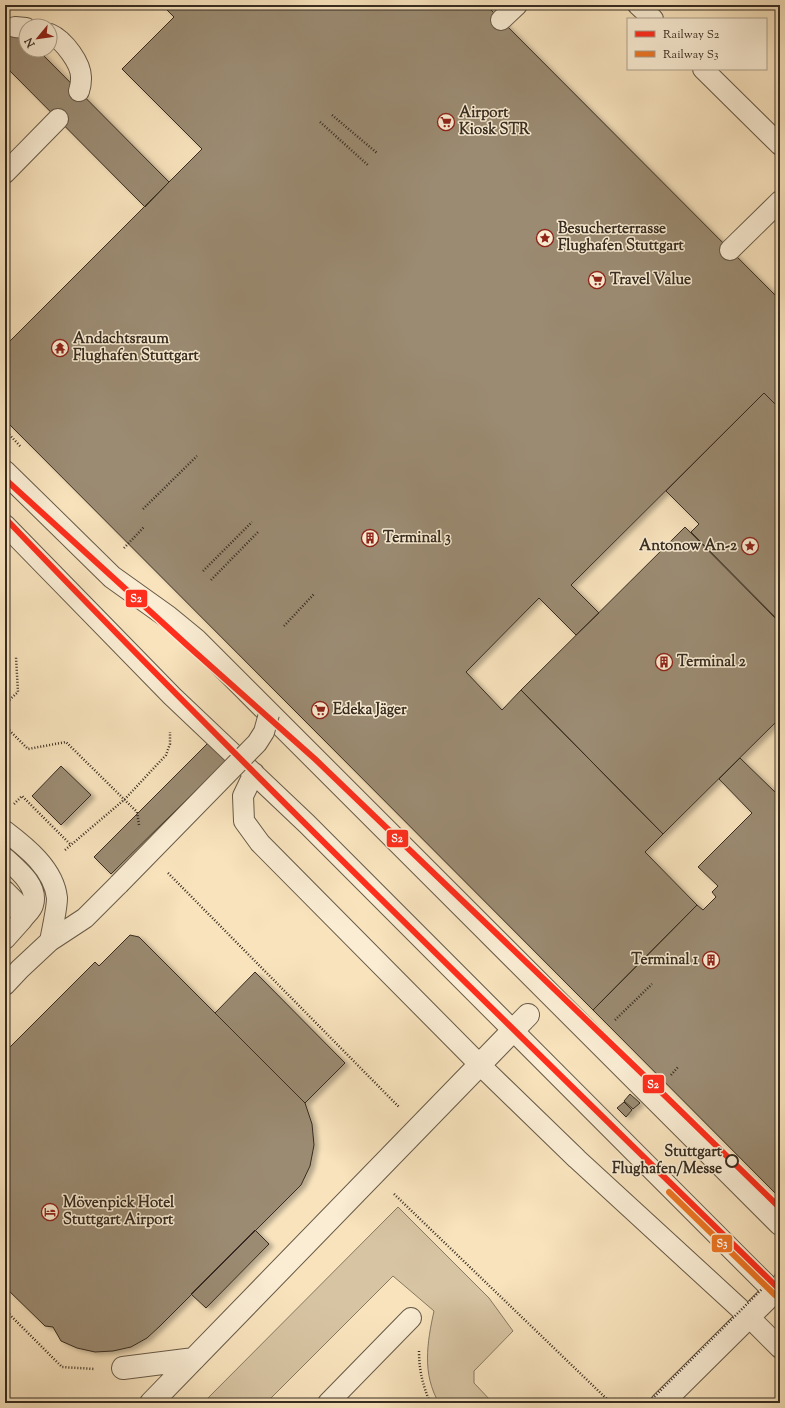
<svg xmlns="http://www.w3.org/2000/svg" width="785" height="1408" viewBox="0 0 785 1408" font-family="'Sorts Mill Goudy',serif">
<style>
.green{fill:#d7c4a2;stroke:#877861}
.building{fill:#9b8b72;stroke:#372c20;filter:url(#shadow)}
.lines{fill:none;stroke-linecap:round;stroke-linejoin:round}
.lane-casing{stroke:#675a47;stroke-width:22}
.street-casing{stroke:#675a47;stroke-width:24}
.path{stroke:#372c20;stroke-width:2.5;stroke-dasharray:1 2;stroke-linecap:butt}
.lane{stroke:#faedd4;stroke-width:20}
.street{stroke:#faedd4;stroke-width:22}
.lane-bridge-casing{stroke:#675a47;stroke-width:22;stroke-linecap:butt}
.path-bridge{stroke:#372c20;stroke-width:2.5;stroke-dasharray:1 2;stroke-linecap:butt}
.lane-bridge{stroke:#faedd4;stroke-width:20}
.rail-1-casing{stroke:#faedd4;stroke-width:9}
.rail-2-casing{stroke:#faedd4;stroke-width:9}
.rail-1{stroke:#ff2e1d;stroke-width:6}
.rail-2{stroke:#eb7524;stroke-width:6}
.stop-dot{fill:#faedd4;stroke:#372c20;stroke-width:2}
.labels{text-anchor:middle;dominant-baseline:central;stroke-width:3;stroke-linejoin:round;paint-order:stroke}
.poi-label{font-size:15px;font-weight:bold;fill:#372c20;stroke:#faedd4;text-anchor:start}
.stop-label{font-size:15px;font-weight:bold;fill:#372c20;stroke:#faedd4;text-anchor:end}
.line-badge{stroke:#faedd4;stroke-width:1.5}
.badge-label{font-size:11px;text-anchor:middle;font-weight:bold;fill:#fff}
</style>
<defs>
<filter id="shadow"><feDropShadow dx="4.5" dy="2.5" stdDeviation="2" flood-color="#0004"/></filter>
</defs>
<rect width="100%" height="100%" fill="#f8e3bd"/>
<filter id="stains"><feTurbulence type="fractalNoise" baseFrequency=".005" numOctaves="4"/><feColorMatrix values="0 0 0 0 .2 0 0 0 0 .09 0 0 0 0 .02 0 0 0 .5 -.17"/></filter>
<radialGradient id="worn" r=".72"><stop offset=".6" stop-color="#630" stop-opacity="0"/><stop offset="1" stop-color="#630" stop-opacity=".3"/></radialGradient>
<path class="green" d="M398,1207l91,91 24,33 -39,40v12l19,20h-54c-17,-29 -12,-60 -5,-92l-41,-35 -127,127h-63z"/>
<path class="building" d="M162,5h324l294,295v99l-5,5 -11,-11 -193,192 28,28 -23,22 -37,-37 -73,74 36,38 19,-20 142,144 -18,18 52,53 -104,105 -588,-590v-74l197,-197 -80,-80 52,-52z
M5,17l21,21v12h12l131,132 -24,25 -140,-141z
M764,393l16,16v213l-89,-90 8,-8 -33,-33z
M685,527l95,96v95l-117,116 -142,-144z
M209,742l18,18 -116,114 -17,-17z
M740,758l36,35 4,-4v409l-187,-188 104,-105 6,5 13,-13 -4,-5 6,-6 -20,-19 54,-54 -33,-34z
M61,766l30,29 -30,30 -29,-29z
M130,935l9,2 166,166 7,21 2,21 -4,21 -9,19 -141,141 -13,12 -16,9 -18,4 -18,1 -18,-4 -16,-7 -8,-14 -8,-1 -40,-39v-235l90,-90 4,4z
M255,972l90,91 -40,40 -90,-90z
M630,1094l10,9 -7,6 -9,-8z
M624,1102l8,8 -6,7 -9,-9z
M255,1230l14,14 -63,64 -15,-14z"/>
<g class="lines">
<g class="lane-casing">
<path id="lane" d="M638,5l15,14
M501,20l16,-15
M15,27l11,1
M50,34c14,6 32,30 31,45 0,4 -1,9 -2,12
M703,69l77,76
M5,173l53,-54
M730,250l50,-49
M5,525l167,171 135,128 473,474
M254,773l-11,23 1,25 16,22 220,222 97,94 172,158 31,31
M5,831c21,16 49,38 52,67 0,10 -5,33 -7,43
M5,858c12,11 34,28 28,47 -1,5 -8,10 -11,15
M5,891l10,10 7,19 -17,19
M5,985l15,-16 30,-28 35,-23 34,-34
M328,1403l83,-85"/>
</g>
<g class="street-casing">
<path id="street" d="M5,472l107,105 56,40 28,23 584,584
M123,1368l71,-9
M151,1403l377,-388
M662,1403l118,-117"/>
</g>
<path class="path" d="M332,115l45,38
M320,122l49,44
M5,430l16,17
M143,509l54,-53
M124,548l20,-21
M203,571l49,-49
M211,580l48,-49
M284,626l30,-32
M5,704l13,-12 -2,-35
M5,726l23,23 38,-7 71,70 2,13
M14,804l8,-8 49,49
M65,850l60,-51 41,-44 4,-11v-12
M168,873l231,234
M615,1020l37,-36
M671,1075l8,-9
M394,1194l217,209
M5,1310l57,57 33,2
M419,1351c0,20 4,34 11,52"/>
<use href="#lane" class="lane"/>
<use href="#street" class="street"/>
<g class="lane-bridge-casing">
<path id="lane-bridge" d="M119,884l138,-141 7,-11 5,-18"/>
</g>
<path class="path-bridge" d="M648,1403l132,-132"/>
<use href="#lane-bridge" class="lane-bridge"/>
<g class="rail-1-casing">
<path id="rail-1" d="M5,479l182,166 128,114 337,324 128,125
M5,518c252,263 514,517 775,772"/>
</g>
<g class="rail-2-casing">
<path id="rail-2" d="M669,1192l106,103"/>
</g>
<use href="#rail-1" class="rail-1"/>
<use href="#rail-2" class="rail-2"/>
</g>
<defs>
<g id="supermarket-ring" transform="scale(0.9)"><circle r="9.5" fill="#faedd4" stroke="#8f2418" stroke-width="1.5"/><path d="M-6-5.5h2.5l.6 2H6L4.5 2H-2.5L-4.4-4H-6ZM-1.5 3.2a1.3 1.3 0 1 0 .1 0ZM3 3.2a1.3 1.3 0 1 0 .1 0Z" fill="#8f2418"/></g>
<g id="sight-ring" transform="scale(0.9)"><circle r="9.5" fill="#faedd4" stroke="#8f2418" stroke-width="1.5"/><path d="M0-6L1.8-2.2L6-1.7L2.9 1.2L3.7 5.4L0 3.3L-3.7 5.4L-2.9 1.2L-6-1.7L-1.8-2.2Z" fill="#8f2418"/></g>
<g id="temple-ring" transform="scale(0.9)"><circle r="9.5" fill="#faedd4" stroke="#8f2418" stroke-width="1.5"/><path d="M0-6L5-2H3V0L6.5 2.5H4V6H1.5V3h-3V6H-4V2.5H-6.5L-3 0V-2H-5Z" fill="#8f2418"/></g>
<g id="building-ring" transform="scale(0.9)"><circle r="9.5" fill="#faedd4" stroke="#8f2418" stroke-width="1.5"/><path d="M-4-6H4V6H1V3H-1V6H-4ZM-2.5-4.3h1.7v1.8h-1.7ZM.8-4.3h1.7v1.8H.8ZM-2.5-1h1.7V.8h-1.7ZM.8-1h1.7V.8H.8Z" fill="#8f2418"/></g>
<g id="hotel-ring" transform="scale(0.9)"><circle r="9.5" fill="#faedd4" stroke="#8f2418" stroke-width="1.5"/><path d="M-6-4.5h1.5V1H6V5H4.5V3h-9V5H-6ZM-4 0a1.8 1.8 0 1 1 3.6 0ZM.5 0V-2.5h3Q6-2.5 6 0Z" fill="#8f2418"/></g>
</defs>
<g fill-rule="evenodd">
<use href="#supermarket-ring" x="446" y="122"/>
<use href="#sight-ring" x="545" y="238"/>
<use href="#supermarket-ring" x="597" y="280"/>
<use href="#temple-ring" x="60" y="348"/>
<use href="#building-ring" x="370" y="538"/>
<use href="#sight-ring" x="750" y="546"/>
<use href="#building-ring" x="664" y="662"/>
<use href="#supermarket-ring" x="320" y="710"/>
<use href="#building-ring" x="711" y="960"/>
<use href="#hotel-ring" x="50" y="1212"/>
</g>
<circle class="stop-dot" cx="732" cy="1161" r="6"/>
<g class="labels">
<g class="poi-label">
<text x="459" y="113">Airport<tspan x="459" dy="17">Kiosk STR</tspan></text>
<text x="558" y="229">Besucherterrasse<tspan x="558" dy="17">Flughafen Stuttgart</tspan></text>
<text x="610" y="280">Travel Value</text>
<text x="73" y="339">Andachtsraum<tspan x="73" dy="17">Flughafen Stuttgart</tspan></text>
<text x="383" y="538">Terminal 3</text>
<text x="737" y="546" text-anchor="end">Antonow An-2</text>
<text x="677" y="662">Terminal 2</text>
<text x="333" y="710">Edeka Jäger</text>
<text x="698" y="960" text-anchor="end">Terminal 1</text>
<text x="63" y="1203">Mövenpick Hotel<tspan x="63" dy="17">Stuttgart Airport</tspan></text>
</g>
<g class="stop-label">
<text x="722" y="1152">Stuttgart<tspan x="722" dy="17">Flughafen/Messe</tspan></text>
</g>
</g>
<g class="line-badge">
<rect x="125" y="589" width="23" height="19" rx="4" fill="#ff2e1d"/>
<rect x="386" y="829" width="23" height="19" rx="4" fill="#ff2e1d"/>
<rect x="642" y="1074" width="23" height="20" rx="4" fill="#ff2e1d"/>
<rect x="711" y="1234" width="22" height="19" rx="4" fill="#eb7524"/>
</g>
<g class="badge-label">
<text x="136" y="602">S2</text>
<text x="397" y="842">S2</text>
<text x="653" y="1088">S2</text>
<text x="722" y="1247">S3</text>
</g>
<rect width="785" height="1408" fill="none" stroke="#f8e3bd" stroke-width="20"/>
<rect x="6" y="6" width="773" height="1396" fill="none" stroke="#372c20" stroke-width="2"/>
<rect x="10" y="10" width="765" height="1388" fill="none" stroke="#372c20"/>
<rect x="627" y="18" width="140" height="52" fill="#faedd4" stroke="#aca08c"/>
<rect x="635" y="31" width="20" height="6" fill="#ff2e1d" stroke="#aca08c"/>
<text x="663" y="38" font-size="12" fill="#372c20">Railway S2</text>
<rect x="635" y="51" width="20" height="6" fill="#eb7524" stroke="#aca08c"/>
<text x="663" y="58" font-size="12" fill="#372c20">Railway S3</text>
<g transform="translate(38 38) rotate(241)"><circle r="19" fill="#faedd4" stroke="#aca08c"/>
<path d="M0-3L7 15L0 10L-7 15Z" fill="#8f2418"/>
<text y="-6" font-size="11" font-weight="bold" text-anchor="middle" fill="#372c20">N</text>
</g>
<rect width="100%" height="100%" filter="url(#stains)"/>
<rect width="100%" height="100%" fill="url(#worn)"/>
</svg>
